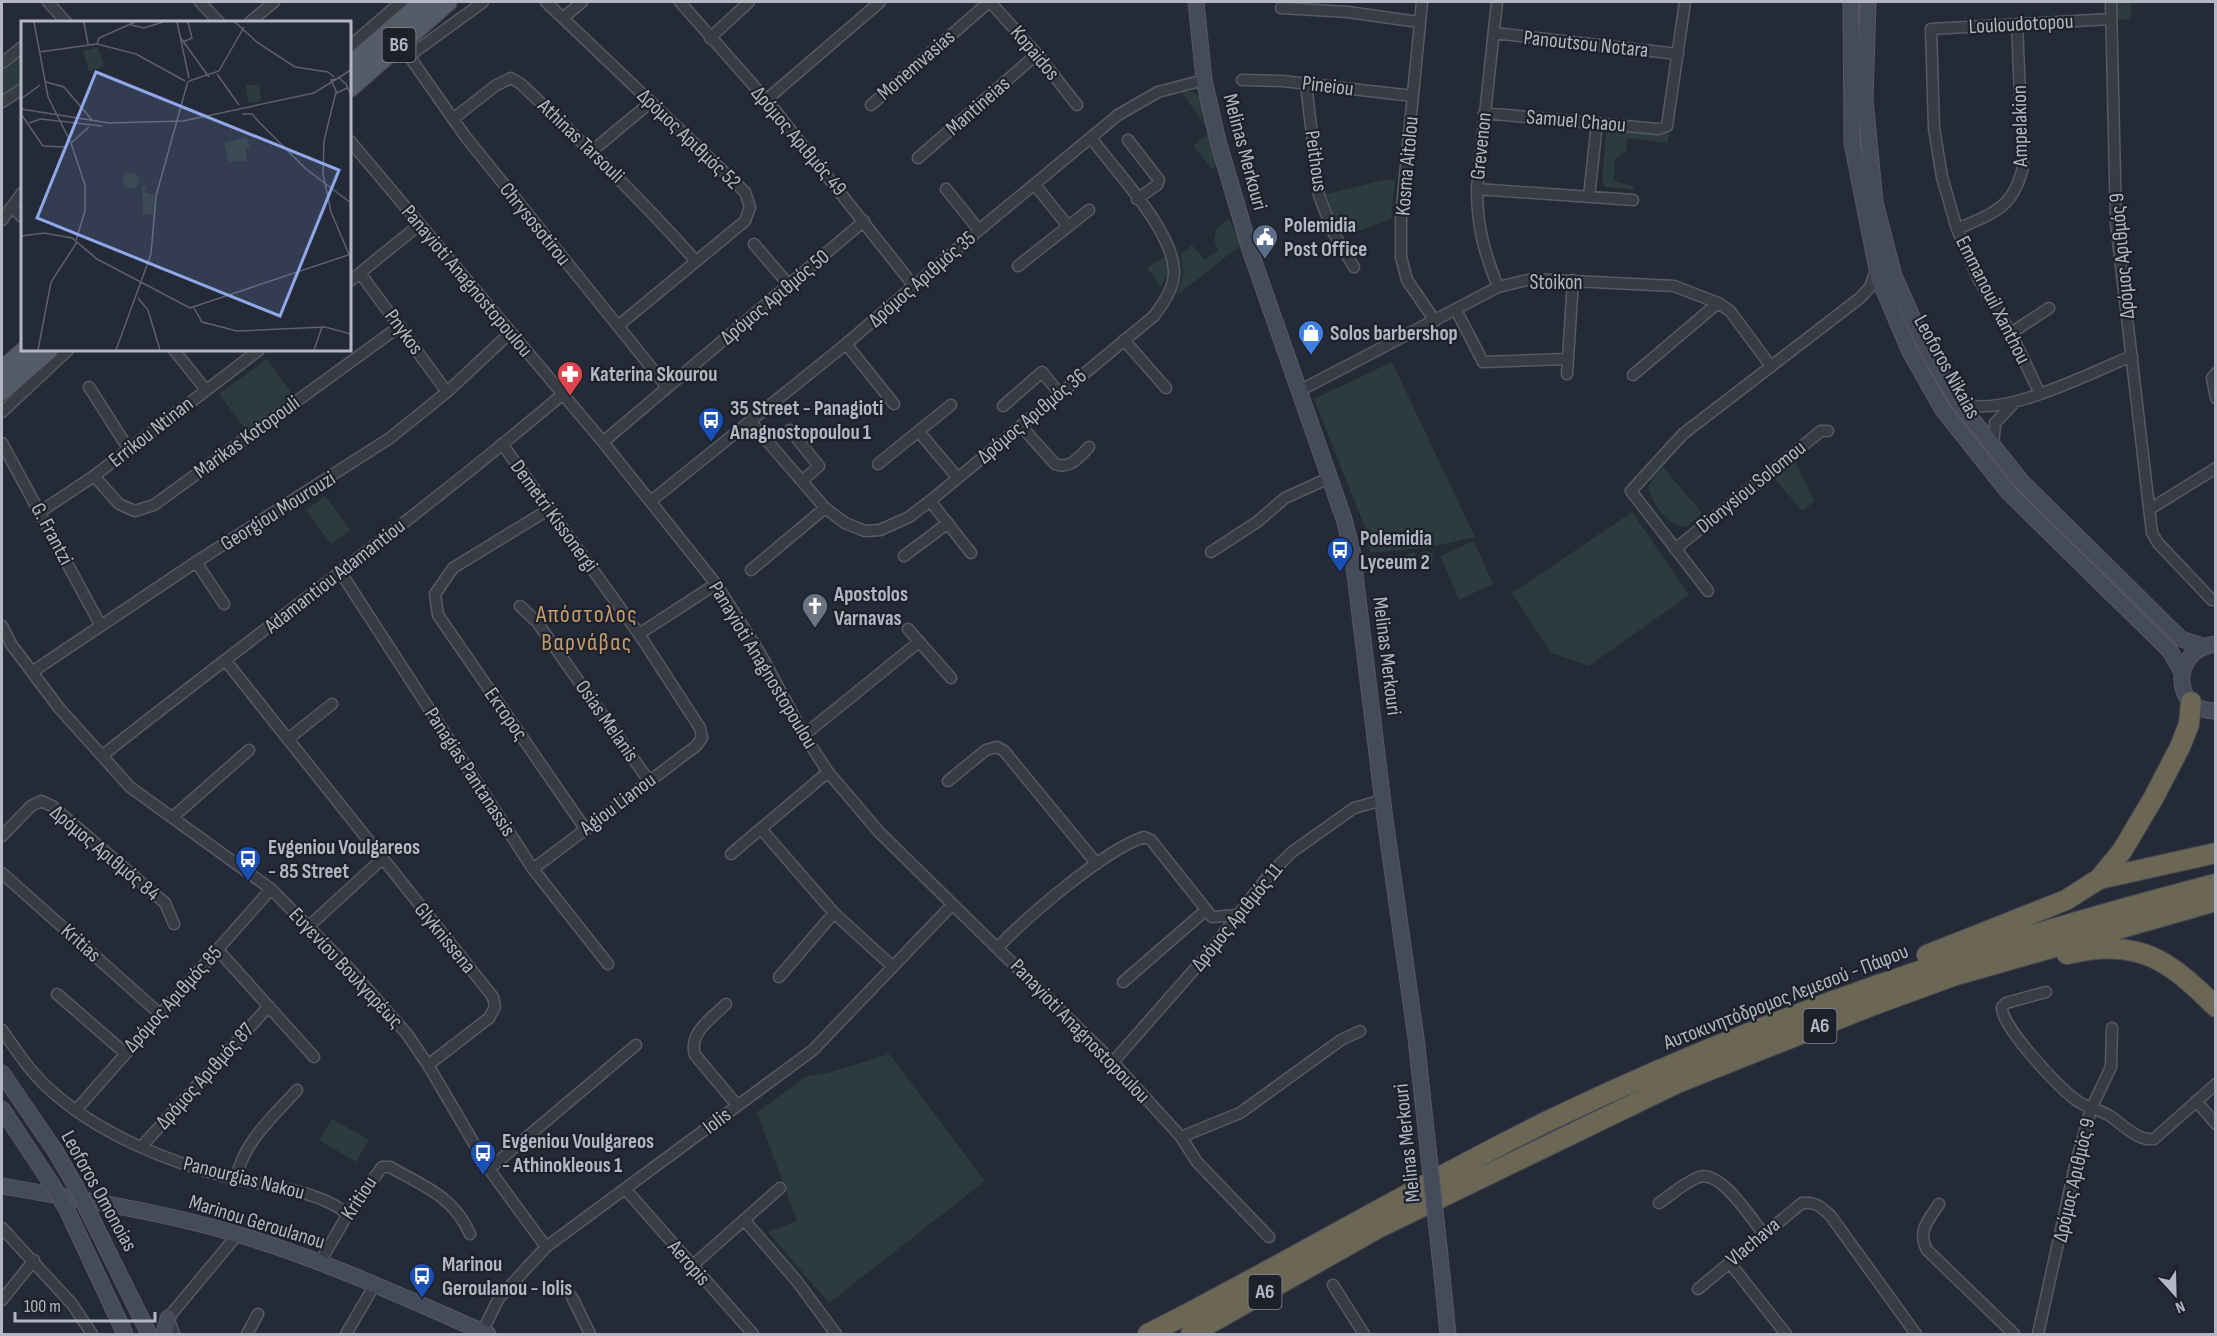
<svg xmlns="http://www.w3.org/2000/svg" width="2217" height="1336" viewBox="0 0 2217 1336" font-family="'Sofia Sans Condensed',sans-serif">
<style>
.green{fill:#2c3b3d}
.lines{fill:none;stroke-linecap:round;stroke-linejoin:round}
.street-casing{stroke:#555a65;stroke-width:13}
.secondary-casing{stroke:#555a65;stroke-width:17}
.primary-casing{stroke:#404550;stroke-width:20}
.highway-casing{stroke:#424752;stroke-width:22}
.street{stroke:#373c47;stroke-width:10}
.secondary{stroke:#464b5a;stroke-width:15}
.primary{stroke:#555b67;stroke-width:18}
.highway{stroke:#6c6655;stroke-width:20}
.secondary-bridge-casing{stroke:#555a65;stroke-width:17;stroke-linecap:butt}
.secondary-bridge{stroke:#464b5a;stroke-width:15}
.labels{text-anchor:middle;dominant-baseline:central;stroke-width:4.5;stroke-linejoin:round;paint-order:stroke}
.shield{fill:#1c212c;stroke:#858a96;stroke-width:1.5}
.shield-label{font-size:20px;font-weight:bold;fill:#b2b7c3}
.street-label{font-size:21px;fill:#b2b7c3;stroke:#1c212c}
.poi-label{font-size:21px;font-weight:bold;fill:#b2b7c3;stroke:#1c212c;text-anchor:start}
.quarter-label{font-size:24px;letter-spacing:1.5px;fill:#c69d6a;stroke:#1c212c}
.inset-road{fill:none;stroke:#5d626e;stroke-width:1.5}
.view{fill:#90a8ea;fill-opacity:0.15;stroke:#90a8ea;stroke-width:3}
.inset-edge{fill:none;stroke:#b2b7c3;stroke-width:3}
</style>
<rect width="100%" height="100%" fill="#242a36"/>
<path class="green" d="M2115,2h16v17l-15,1z
M22,52v31l-20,13v-28z
M1187,90l14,7 17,67 -6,5 -19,-23 15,-13 -5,-11 -22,-30z
M1610,126l59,6 -2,11 -40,-5 -1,13 -11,8 -1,22 19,5v4l-27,-3 -4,-6 4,-51z
M1387,179l8,2 -4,38c-44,16 -50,27 -64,-25z
M1229,219l12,26 -65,51 7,-20 -2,-22 11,-9 13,15 13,-10 -4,-11 3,-11z
M1168,254v19l-7,14 -14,-19z
M267,359l26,36 -47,35 -27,-36z
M1392,362l83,175 -44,10 -61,6 -6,-28 -50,-126z
M1795,462l20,39 -13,10 -27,-32z
M1663,467l39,46 -15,14c-20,-1 -35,-23 -39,-41z
M325,496l25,34 -19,14 -25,-34z
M1632,512l57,83 -100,71 -38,-13 -39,-60z
M1474,541l19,43 -34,16 -19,-44z
M1419 558a7 7 0 1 1 14 0a7 7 0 1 1-14 0Z
M1415,553l2,13 -10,3 -2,-14z
M889,1054l96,127 -156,122 -61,-71 29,-11 -40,-109 50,-36 21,-3z
M332,1119l37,21 -13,22 -37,-22z"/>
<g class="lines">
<g class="street-casing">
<path id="street" d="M48,2l18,20
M200,2l19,20
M483,2l-74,54 56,80 202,251
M546,2l199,190 5,15 -5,14 -126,104
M680,2l90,102 143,181
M990,2l47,52 40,51
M1422,2l-21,215v40l6,23 28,41
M1497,2l-20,187c0,39 7,62 21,98
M2111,2l5,221 36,310 6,10 54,57
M1281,8l67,4 71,10
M563,18l19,-16
M250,22l24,-20
M1494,33l184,21
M710,38l39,-36
M350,46l51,-44
M2,63l20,-16
M1242,80l41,1 130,15
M1306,84l13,111 14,37 21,35
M766,100l114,-98
M2,102l20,-13
M871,105l118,-103
M1484,113l174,16 9,-3 18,-124
M453,119l42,-33 16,-8 10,6c60,57 119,114 174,176
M1128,140l31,40 -2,5 -20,14
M350,141l253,301 113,142 44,69 44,82 24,37 51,60 234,230 68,75 16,25 72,75
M592,151l59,-49
M918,158l119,-104
M1035,185l33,41
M946,189l33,41
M1477,189l156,11
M1589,197l8,-74
M12,207l10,10
M2,220l20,-27
M1957,229c36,-16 56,-20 66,-62l-6,-143
M754,244l35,41
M1018,266l71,-56
M360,273l87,119
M350,281l69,-56
M1456,310l27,52 85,-3
M2011,333l38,-25
M1124,340l42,48
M846,344l48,60
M174,350l32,40
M2216,373l-4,5 4,20
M1567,374l6,-94
M1633,375l85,-72
M89,387l39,61
M1299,391l199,-104 34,-8 142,7 44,17 12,8 40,54
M2039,392l-28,-59 -33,-55 -21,-49 -15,-52 -8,-49 -3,-99 180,-10
M1960,401c35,22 134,-30 172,-45
M1003,406l39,-34 17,21
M2,412l66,-62
M750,421l75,87 20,15 20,8 15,-1 29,-13 21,-16 224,-185c10,-14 21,-29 20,-46 -2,-40 -58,-99 -83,-132
M1021,426l34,38c15,6 24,-7 34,-17
M790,430l29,36 -17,15
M919,432l38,45
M603,442l261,-221
M2,443l99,183
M502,444l137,190 61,94 2,10 -6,8 -163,123
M1993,447l2,-24 18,-19
M878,464l73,-59
M94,476l25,28 16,7 19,-6 246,-179
M651,501l195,-157 133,-114 139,-115 40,-23 46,-12
M930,501l41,52
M2150,509l66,-41
M548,510l-95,58 -18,26 3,21 148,215
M40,512l54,-36 165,-126
M1675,549l146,-118h7
M1211,552l46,-30 28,-24 44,-20
M904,556l44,-33
M196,562l28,42
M751,570l74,-62
M341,573l192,296 75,95
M1708,591l-77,-100 52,-57 177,-136 10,-11 6,-17
M520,606l17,16 112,159
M2,626l9,18 48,64 71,79 141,102 76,77 60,68 21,31 61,104 57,78
M908,629l43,49
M639,634l77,-50
M225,660l268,337 2,10 -6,11 -61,47
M32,672l164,-110 194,-124 57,-46 63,-59
M804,735l115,-93
M288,739l44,-35
M103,755c153,-121 311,-235 460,-361
M948,781l38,-31 11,-3 7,4 93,113
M173,817l76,-67
M761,829l73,84 59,54
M2,836l29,-30 10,-5 11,5 113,97 9,21
M731,854l97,-82
M2,873l158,141
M308,927l74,-68
M998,947c31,-32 105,-96 146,-110l7,3 61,77 26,-2
M218,950l96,107
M779,977l55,-64
M1123,982l83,-72
M2046,992l-40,11 -4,4c-1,20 57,80 74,93 11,8 23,9 34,16 12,8 29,26 44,23l62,-55
M57,994l68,59
M726,1004c-14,14 -38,29 -31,51l42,50
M2,1030c14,20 27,40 45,57 50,47 123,76 188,92 38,8 82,11 113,35
M1113,1062l94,-107 62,-80 23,-23 62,-44 29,-8
M2196,1101l20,23
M76,1110l195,-221
M1181,1137l59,-24 101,-73 19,-9
M142,1146l127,-140
M489,1169l147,-124
M236,1179c7,-37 37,-62 61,-89
M626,1190l127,144
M1659,1203c12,-8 26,-21 40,-26 22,-7 51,40 64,56
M1939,1204c-11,17 -22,27 -12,46l87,84
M745,1221l51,59 40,54
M2,1228l70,76 20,30
M320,1262l28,-48 34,-47h8c35,20 63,29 80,67
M1729,1262l57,72
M692,1266l88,-78
M1333,1285l31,49
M1698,1289l104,-86c13,-2 19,4 28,12l86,119
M572,1297l18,37
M2,1300l32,-40
M482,1332l17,-34 47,-51 267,-197 139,-145
M174,1334l-6,-16 70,-84
M247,1334l11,-20
M346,1334l28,-48
M2038,1334l37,-168 16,-57 20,-42 1,-39"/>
</g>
<g class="secondary-casing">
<path id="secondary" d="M1196,2l8,78 14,61 32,109 94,269 8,31 33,269 31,219 13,119
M1851,2l1,141 27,136 31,73 33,58 65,82 162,159 12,21
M1868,2l-3,98 10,102 19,74 32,72 30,51 66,83 159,157 22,7
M2216,644c-46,5 -45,68 0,67
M2,1073l54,79 19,33
M2,1109l49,74
M2,1186c85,15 172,27 254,54 79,25 156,61 232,94
M67,1210l58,124
M90,1215l59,119
M1440,1256l8,78
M164,1334l4,-16"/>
</g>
<g class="primary-casing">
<path id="primary" d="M350,65l73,-63
M350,88l98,-86
M2,370l23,-20
M2,391l47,-41"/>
</g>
<g class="highway-casing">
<path id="highway" d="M2099,879l117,-26
M2067,954c71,-16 100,4 149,53
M1927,955l139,-55 33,-21 23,-28 32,-54 26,-50 9,-23 2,-22
M1148,1334c135,-68 265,-147 402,-214 213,-103 437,-177 666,-236
M1191,1334l187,-106 299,-145 199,-79 77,-28 263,-75"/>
</g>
<use href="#street" class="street"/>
<use href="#secondary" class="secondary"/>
<use href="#primary" class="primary"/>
<use href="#highway" class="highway"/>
<g class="secondary-bridge-casing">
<path id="secondary-bridge" d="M1429,1157l11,99
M51,1183l16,27
M75,1185l15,30"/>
</g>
<use href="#secondary-bridge" class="secondary-bridge"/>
</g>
<defs>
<g id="civic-pin" transform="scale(1.35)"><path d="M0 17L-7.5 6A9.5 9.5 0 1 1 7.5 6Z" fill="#5c6f8a" stroke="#1c212c"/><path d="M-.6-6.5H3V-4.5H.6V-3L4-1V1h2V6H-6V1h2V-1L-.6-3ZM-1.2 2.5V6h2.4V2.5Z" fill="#fff"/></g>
<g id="shop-pin" transform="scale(1.35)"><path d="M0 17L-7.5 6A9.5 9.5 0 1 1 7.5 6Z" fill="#3f7fe0" stroke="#1c212c"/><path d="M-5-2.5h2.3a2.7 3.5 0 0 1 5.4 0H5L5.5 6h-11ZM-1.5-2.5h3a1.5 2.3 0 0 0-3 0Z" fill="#fff"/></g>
<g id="pharmacy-pin" transform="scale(1.35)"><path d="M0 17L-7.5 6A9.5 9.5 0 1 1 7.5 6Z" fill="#e0444e" stroke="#1c212c"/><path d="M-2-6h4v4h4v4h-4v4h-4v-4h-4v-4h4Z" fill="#fff"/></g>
<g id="bus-pin" transform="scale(1.35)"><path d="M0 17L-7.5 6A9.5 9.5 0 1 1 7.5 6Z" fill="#1a4fb4" stroke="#1c212c"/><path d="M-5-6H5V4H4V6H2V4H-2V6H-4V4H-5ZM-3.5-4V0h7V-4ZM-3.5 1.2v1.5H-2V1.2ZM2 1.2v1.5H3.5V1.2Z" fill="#fff"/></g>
<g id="church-pin" transform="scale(1.35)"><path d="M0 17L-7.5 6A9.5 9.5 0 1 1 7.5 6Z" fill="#6b7280" stroke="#1c212c"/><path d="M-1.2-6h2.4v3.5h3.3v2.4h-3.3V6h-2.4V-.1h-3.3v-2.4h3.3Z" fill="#fff"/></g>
</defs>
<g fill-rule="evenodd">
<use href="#civic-pin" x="1265" y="237"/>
<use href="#shop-pin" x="1311" y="333"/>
<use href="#pharmacy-pin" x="570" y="374"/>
<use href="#bus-pin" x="711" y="420"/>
<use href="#bus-pin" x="1340" y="550"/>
<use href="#church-pin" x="815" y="606"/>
<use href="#bus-pin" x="248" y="859"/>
<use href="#bus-pin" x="483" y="1153"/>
<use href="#bus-pin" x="422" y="1276"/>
</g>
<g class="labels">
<g class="shield">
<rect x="382.5" y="28" width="33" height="34" rx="4.5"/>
<rect x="1803.5" y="1009" width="33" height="34" rx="4.5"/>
<rect x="1248.5" y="1275" width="33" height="34" rx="4.5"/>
</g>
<g class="shield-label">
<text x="399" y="45">B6</text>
<text x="1820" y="1026">A6</text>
<text x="1265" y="1292">A6</text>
</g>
<g class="street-label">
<text transform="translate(2021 24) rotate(-3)">Louloudotopou</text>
<text transform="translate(1586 44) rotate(6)">Panoutsou Notara</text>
<text transform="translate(1035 53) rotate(50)">Kopaidos</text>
<text transform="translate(916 65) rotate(-41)">Monemvasias</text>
<text transform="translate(1328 86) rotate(7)">Pineiou</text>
<text transform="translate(978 106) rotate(-41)">Mantineias</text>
<text transform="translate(1576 121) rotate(5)">Samuel Chaou</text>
<text transform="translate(2020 126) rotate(-91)">Ampelakion</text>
<text transform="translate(689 139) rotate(44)">Δρόμος Αριθμός 52</text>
<text transform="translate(581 141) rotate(44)">Athinas Tarsouli</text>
<text transform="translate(799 141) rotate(50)">Δρόμος Αριθμός 49</text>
<text transform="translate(1481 146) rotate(-84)">Grevenon</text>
<text transform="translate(1245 152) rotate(75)">Melinas Merkouri</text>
<text transform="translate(1316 161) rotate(82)">Peithous</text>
<text transform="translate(1407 166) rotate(-85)">Kosma Aitolou</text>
<text transform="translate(535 224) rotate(51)">Chrysosotirou</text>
<text transform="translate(2122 256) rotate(-95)">Δρόμος Αριθμός 9</text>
<text transform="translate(922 279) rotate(-41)">Δρόμος Αριθμός 35</text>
<text transform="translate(467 281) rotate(50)">Panayioti Anagnostopoulou</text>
<text x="1556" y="282">Stoikon</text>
<text transform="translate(775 297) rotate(-40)">Δρόμος Αριθμός 50</text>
<text transform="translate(1993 300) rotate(63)">Emmanouil Xanthou</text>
<text transform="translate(404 332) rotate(54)">Pnykos</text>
<text transform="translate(1947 367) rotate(61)">Leoforos Nikaias</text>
<text transform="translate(1032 416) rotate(-40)">Δρόμος Αριθμός 36</text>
<text transform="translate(151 432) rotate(-38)">Errikou Ntinan</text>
<text transform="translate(247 437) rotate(-36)">Marikas Kotopouli</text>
<text transform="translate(1751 487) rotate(-39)">Dionysiou Solomou</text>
<text transform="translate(278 511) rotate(-32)">Georgiou Mourouzi</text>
<text transform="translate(554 516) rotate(54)">Demetri Kissonergi</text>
<text transform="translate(52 534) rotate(62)">G. Frantzi</text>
<text transform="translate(335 576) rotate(-38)">Adamantiou Adamantiou</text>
<text transform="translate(1387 656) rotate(83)">Melinas Merkouri</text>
<text transform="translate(763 665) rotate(59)">Panayioti Anagnostopoulou</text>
<text transform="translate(506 714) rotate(55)">Εκτορος</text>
<text transform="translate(607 721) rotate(55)">Osias Melanis</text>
<text transform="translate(470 772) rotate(57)">Panagias Pantanassis</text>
<text transform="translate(618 804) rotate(-37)">Agiou Lianou</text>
<text transform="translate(105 853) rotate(40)">Δρόμος Αριθμός 84</text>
<text transform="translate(1237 917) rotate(-51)">Δρόμος Αριθμός 11</text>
<text transform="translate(445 938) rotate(51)">Glyknissena</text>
<text transform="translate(81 943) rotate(42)">Kritias</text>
<text transform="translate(346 968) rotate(47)">Ευγενίου Βουλγαρέως</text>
<text transform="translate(1786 997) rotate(-21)">Αυτοκινητόδρομος Λεμεσού - Πάφου</text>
<text transform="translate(173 999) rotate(-48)">Δρόμος Αριθμός 85</text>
<text transform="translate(1080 1031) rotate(46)">Panayioti Anagnostopoulou</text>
<text transform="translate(205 1076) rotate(-48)">Δρόμος Αριθμός 87</text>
<text transform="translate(717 1121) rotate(-37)">Iolis</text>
<text transform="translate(1407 1143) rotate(-96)">Melinas Merkouri</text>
<text transform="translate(244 1178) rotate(14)">Panourgias Nakou</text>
<text transform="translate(2074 1180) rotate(-77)">Δρόμος Αριθμός 9</text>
<text transform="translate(99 1191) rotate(61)">Leoforos Omonoias</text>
<text transform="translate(359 1198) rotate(-57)">Kritiou</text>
<text transform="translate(257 1222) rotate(17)">Marinou Geroulanou</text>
<text transform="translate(1753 1242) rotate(-40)">Vlachava</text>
<text transform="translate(689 1263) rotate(49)">Aeropis</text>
</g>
<g class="poi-label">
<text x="1284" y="225">Polemidia<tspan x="1284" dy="24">Post Office</tspan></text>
<text x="1330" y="333">Solos barbershop</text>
<text x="590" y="374">Katerina Skourou</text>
<text x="730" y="408">35 Street - Panagioti<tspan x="730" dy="24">Anagnostopoulou 1</tspan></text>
<text x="1360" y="538">Polemidia<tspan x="1360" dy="24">Lyceum 2</tspan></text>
<text x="834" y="594">Apostolos<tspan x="834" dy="24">Varnavas</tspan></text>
<text x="268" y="847">Evgeniou Voulgareos<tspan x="268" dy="24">- 85 Street</tspan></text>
<text x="502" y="1141">Evgeniou Voulgareos<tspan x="502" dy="24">- Athinokleous 1</tspan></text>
<text x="442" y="1264">Marinou<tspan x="442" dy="24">Geroulanou - Iolis</tspan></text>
</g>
<g class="quarter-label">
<text x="587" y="614">Απόστολος<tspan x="587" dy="28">Βαρνάβας</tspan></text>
</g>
</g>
<g transform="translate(21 21)">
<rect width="330" height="330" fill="#242a36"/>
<path d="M77,26l6,19 -15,5 -6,-20zM225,64h13l2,16 -13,2zM225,116l4,10 -4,1v13l-17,1 -5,-19zM102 160a8 8 0 1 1 16 0a8 8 0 1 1-16 0ZM121,165h4l-2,6 10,3 -1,19 -10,1z" fill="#2c3b3d"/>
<path class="inset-road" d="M13,1l14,75 23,46 14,42v26l-9,29M63,1l4,22M156,1l12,56M214,1l23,21 37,24 33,5 6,5M110,4l13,3 19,-6M159,16l29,40M162,21l9,-4 -4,-16M76,23l2,-6 36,-16M18,31l58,-8 39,10 49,27M196,53l22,31M168,60l30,-10 25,-44M25,61l18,5 28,33M326,67l-10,5 -6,-13 8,-2 7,6 5,11M315,71l-12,49 -1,33 8,38 20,47M0,78l19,-14M0,88l88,14 74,-2 131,-28 37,-23M0,93l22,32 22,1M221,93h10l6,7M237,100l48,48 45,34M8,102l12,-4 61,7M50,122l18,-16M0,215l23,-3 28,5 25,21 93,49 161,-54M117,277l10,12 12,40M173,287l8,14 35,9 88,-4 26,7M17,329l13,-68 26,-40M95,329l35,-96 5,-58 32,-115M293,329l8,-23"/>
<path class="view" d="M75,51l243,98 -59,146 -243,-98z"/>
<rect width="330" height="330" class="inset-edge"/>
</g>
<rect width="2217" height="1336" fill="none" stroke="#b2b7c3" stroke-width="6"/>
<g transform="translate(2175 1294) rotate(158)" stroke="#1c212c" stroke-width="4.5" paint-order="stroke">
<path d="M0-4.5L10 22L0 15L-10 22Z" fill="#b2b7c3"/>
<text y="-9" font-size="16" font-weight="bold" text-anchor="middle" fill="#b2b7c3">N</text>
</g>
<path d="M15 1312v9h140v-9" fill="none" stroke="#b2b7c3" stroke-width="3"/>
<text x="24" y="1312" font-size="18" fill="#b2b7c3" stroke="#1c212c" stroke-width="4.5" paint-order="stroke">100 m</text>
</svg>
